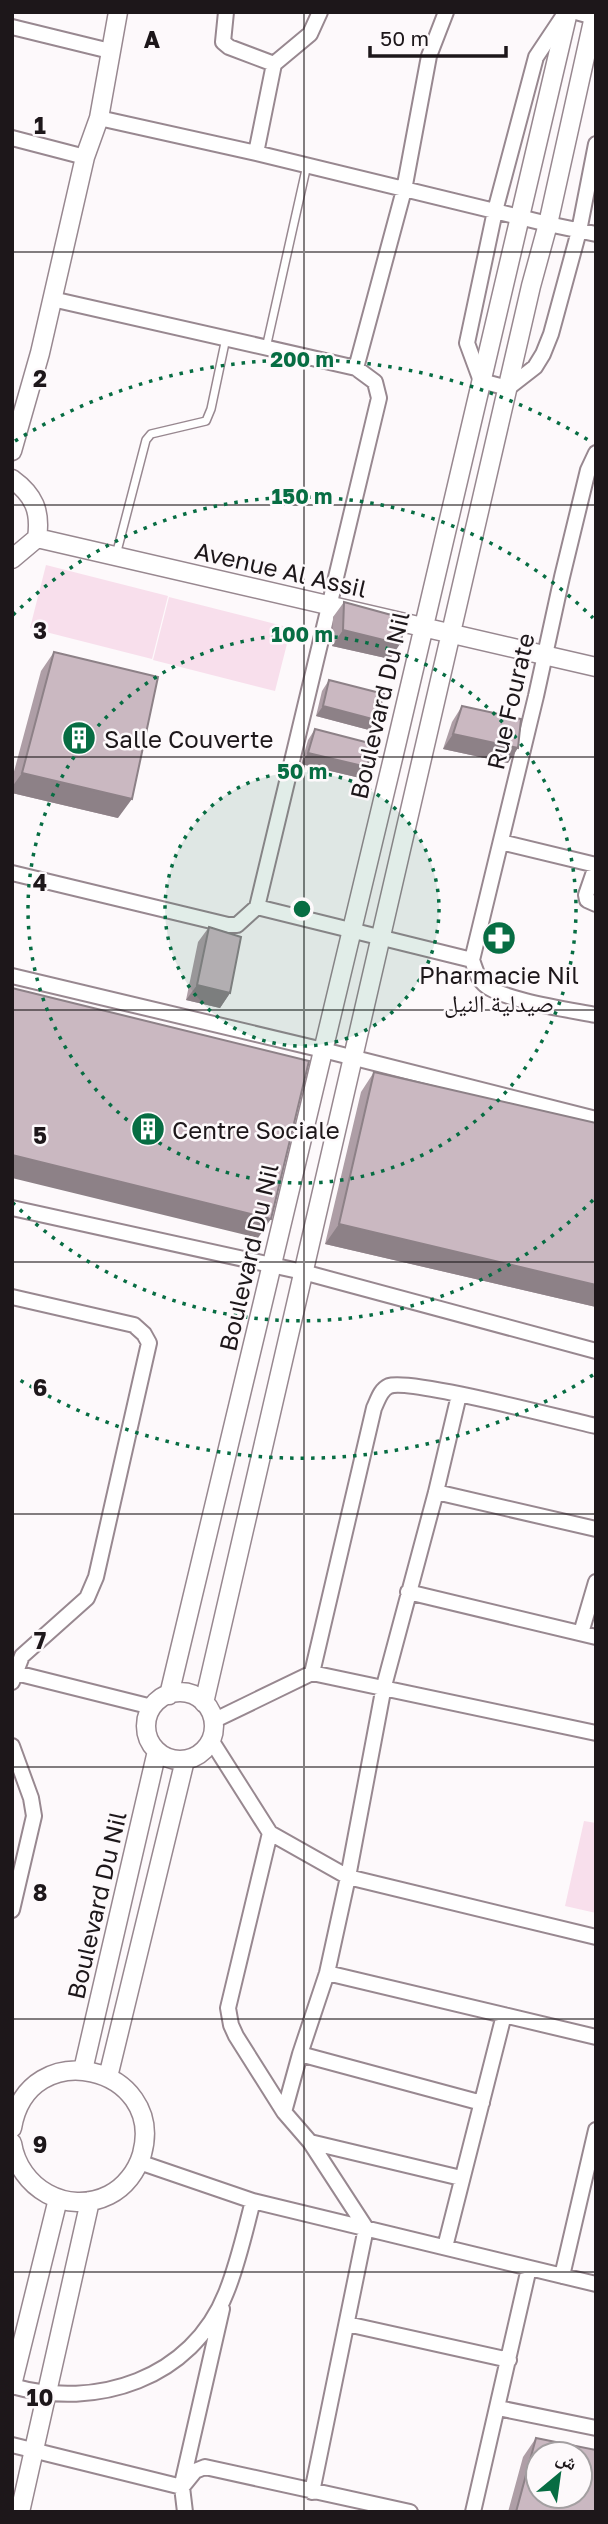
<svg xmlns="http://www.w3.org/2000/svg" width="608" height="2524" viewBox="0 0 608 2524" font-family="'Golos Text','Noto Naskh Arabic',sans-serif">
<style>
.green{fill:#f8dfec}
.lines{fill:none;stroke-linecap:round;stroke-linejoin:round}
.service-casing{stroke:#988890;stroke-width:10}
.minor-casing{stroke:#988890;stroke-width:18}
.tertiary-casing{stroke:#988890;stroke-width:21}
.service{stroke:#fff;stroke-width:7}
.minor{stroke:#fff;stroke-width:14}
.tertiary{stroke:#fff;stroke-width:18}
.wall{fill:#ae9ea6}
.shaded-wall{fill:#8d8187}
.building{fill:#cab8c1;stroke:#8d8187;stroke-width:2;fill-rule:evenodd}
.grid{fill:none;stroke:#1d171a;stroke-width:2;stroke-opacity:0.55}
.ring{fill:none;stroke:#076d43;stroke-width:3.5;stroke-dasharray:3.5 7}
.labels{text-anchor:middle;dominant-baseline:central;stroke-width:5;stroke-linejoin:round;paint-order:stroke}
.street-label{font-size:24px;fill:#1d171a;stroke:#fdf9fb}
.poi-label{font-size:24px;fill:#1d171a;stroke:#fdf9fb;text-anchor:start}
.grid-label{font-size:23px;text-anchor:middle;font-weight:bold;fill:#1d171a;stroke:#fdf9fb;stroke-width:5;stroke-linejoin:round;paint-order:stroke}
.centre{fill:#076d43;stroke:#fdf9fb;stroke-width:3.5}
.ring-label{font-size:21px;text-anchor:middle;font-weight:bold;fill:#076d43;stroke:#fdf9fb;stroke-width:5;stroke-linejoin:round;paint-order:stroke}
</style>
<rect width="100%" height="100%" fill="#fdf9fb"/>
<path class="green" d="M46,565l122,31 -16,63 -122,-31z
M169,597l122,31 -16,63 -122,-31z
M584,1821l12,2v90l-31,-7z"/>
<g class="lines">
<g class="service-casing">
<path id="service" d="M266,348l41,-183
M116,555l30,-115 5,-6 55,-13 5,-12 15,-71"/>
</g>
<g class="minor-casing">
<path id="minor" d="M226,12l-3,30 6,5 45,17 36,-30 10,-22
M566,12l-30,45 -41,154 -28,132 14,38 27,7 27,-21 8,-13 8,-20 28,-103 17,-87
M576,12l18,5 2,5
M12,27l98,24
M99,118l157,35 292,71 48,10
M12,138l73,19
M256,153l18,-89
M356,368l48,-178 25,-134 17,-44
M501,842l95,23
M596,866l-10,29 1,5 9,4
M12,873l216,52h9l20,-18 122,-509 -4,-16 -19,-14 -304,-69
M257,907l215,53
M472,960l64,-264 26,-119 26,-107 8,-17
M472,960c3,8 5,18 12,24 16,16 87,26 112,31
M12,976l311,74 273,69
M12,1208l291,64 293,79
M12,1297l122,28 10,9 5,9 -53,234 -9,21 -65,58 -10,26
M436,1492l160,37
M408,1592l188,45
M581,1633l15,-51
M12,1672l140,35
M312,1673l62,-265c4,-8 6,-18 15,-22 21,-8 175,33 207,40
M213,1721l99,-48 284,60
M211,1740l59,93 78,44 248,60
M12,1746l19,52 3,18 -22,94
M270,1833l-42,175 3,17 5,11 48,76 26,30 56,86 -54,264
M327,1973l269,64
M300,2054l182,49
M284,2112l16,-58 27,-81 21,-96 36,-191 52,-194 23,-97
M310,2142l151,36
M139,2162l114,39 343,83
M445,2247l59,-232
M562,2276l34,-146
M347,2324l162,36
M12,2386c84,24 180,-7 214,-93 12,-29 19,-62 27,-92
M498,2408l98,20
M12,2445l170,42
M182,2484l40,-175
M185,2512l-3,-25 13,-16 10,-4 205,45
M473,2512l56,-244"/>
</g>
<g class="tertiary-casing">
<path id="tertiary" d="M12,451l28,-98 45,-196 14,-39 19,-106
M12,479c22,16 29,32 25,59l-25,21
M37,538l559,129
M146 1726a34 34 0 1 1 68 0a34 34 0 1 1-68 0Z
M169,1695l225,-941c56,-248 118,-494 174,-742
M204,1703l327,-1417 17,-62 47,-212
M83,2070l74,-319
M108,2077l77,-317
M12,2128c16,-95 154,-62 130,26 -5,17 -17,33 -33,41 -42,21 -90,-7 -97,-52
M12,2385l46,-186
M20,2512l70,-311"/>
</g>
<use href="#service" class="service"/>
<use href="#minor" class="minor"/>
<use href="#tertiary" class="tertiary"/>
</g>
<path class="wall" d="M344,602l46,57 -58,-13 1,-29z
M54,652l64,166 -106,-25v-14l29,-108z
M329,680l47,40 -7,10 -53,-14 6,-25z
M462,706l46,57 -65,-14 9,-27z
M315,729l45,49 -59,-14 7,-24z
M209,927l21,66 -10,15 -34,-8 12,-58z
M374,1072l222,51v184l-271,-63 36,-152z
M536,2438l60,74h-88l15,-55z"/>
<path class="shaded-wall" d="M343,630l57,14 -10,15 -58,-13z
M323,706l53,14 -7,10 -53,-14z
M453,734l65,14 -10,15 -65,-14z
M308,753l59,14 -7,11 -59,-14z
M22,773l110,26 -14,19 -106,-25v-6z
M197,985l33,8 -10,15 -34,-8z
M12,1155l259,64 -13,19 -246,-60z
M339,1224l257,61v22l-271,-63z"/>
<path class="building" d="M344,602l62,17 -6,25 -57,-14z
M54,652l104,25 -26,122 -110,-26z
M329,680l55,14 -8,26 -53,-14z
M462,706l59,13 -3,29 -65,-14z
M315,729l58,15 -6,23 -59,-14z
M209,927l32,10 -11,56 -33,-8z
M12,988l297,73 -38,158 -259,-64z
M374,1072l222,51v162l-257,-61z
M536,2438l60,12v62h-80zM538,2454h42v42h-42z"/>
<path class="grid" d="M304,12v2500M12,252h584M12,505h584M12,757h584M12,1010h584M12,1262h584M12,1514h584M12,1767h584M12,2019h584M12,2272h584"/>
<circle cx="302" cy="909" r="137" fill="#076d43" fill-opacity=".12"/>
<g class="ring">
<circle cx="302" cy="909" r="137"/>
<circle cx="302" cy="909" r="274"/>
<path d="M593 1200A412 412 0 0 1 13 1203M13 615A412 412 0 0 1 593 618"/>
<path d="M593 1375A549 549 0 0 1 15 1377M15 441A549 549 0 0 1 593 443"/>
</g>
<defs>
<g id="building-disc" transform="scale(1.75)"><circle r="9.5" fill="#076d43" stroke="#fdf9fb"/><path d="M-4-6H4V6H1V3H-1V6H-4ZM-2.5-4.3h1.7v1.8h-1.7ZM.8-4.3h1.7v1.8H.8ZM-2.5-1h1.7V.8h-1.7ZM.8-1h1.7V.8H.8Z" fill="#fff"/></g>
<g id="pharmacy-disc" transform="scale(1.75)"><circle r="9.5" fill="#076d43" stroke="#fdf9fb"/><path d="M-2-6h4v4h4v4h-4v4h-4v-4h-4v-4h4Z" fill="#fff"/></g>
</defs>
<g fill-rule="evenodd">
<use href="#building-disc" x="79" y="738"/>
<use href="#pharmacy-disc" x="499" y="938"/>
<use href="#building-disc" x="148" y="1129"/>
</g>
<g class="labels">
<g class="street-label">
<text transform="translate(281 569) rotate(13)">Avenue Al Assil</text>
<text transform="translate(510 701) rotate(-77)">Rue Fourate</text>
<text transform="translate(379 705) rotate(-77)">Boulevard Du Nil</text>
<text transform="translate(248 1257) rotate(-77)">Boulevard Du Nil</text>
<text transform="translate(96 1905) rotate(-77)">Boulevard Du Nil</text>
</g>
<g class="poi-label">
<text x="104" y="738">Salle Couverte</text>
<text x="499" y="974" text-anchor="middle">Pharmacie Nil<tspan x="499" dy="28">صيدلية النيل</tspan></text>
<text x="172" y="1129">Centre Sociale</text>
</g>
</g>
<g class="grid-label">
<text x="152" y="48">A</text>
<text x="40" y="134">1</text>
<text x="40" y="387">2</text>
<text x="40" y="639">3</text>
<text x="40" y="891">4</text>
<text x="40" y="1144">5</text>
<text x="40" y="1396">6</text>
<text x="40" y="1649">7</text>
<text x="40" y="1901">8</text>
<text x="40" y="2153">9</text>
<text x="40" y="2406">10</text>
</g>
<circle cx="302" cy="909" r="10" class="centre"/>
<g class="ring-label">
<text x="302" y="367">200 m</text>
<text x="302" y="504">150 m</text>
<text x="302" y="642">100 m</text>
<text x="302" y="779">50 m</text>
</g>
<rect width="608" height="2524" fill="none" stroke="#1d171a" stroke-width="28"/>
<g transform="translate(559 2475) rotate(29)"><circle r="33" fill="#fdf9fb" stroke="#a39fa1" stroke-width="2"/>
<path d="M0-5L12 26L0 18L-12 26Z" fill="#076d43"/>
<text y="-10" font-size="19" font-weight="bold" text-anchor="middle" fill="#1d171a">ش</text>
</g>
<path d="M370 46v10h136v-10" fill="none" stroke="#1d171a" stroke-width="3.5"/>
<text x="380" y="46" font-size="21" fill="#1d171a" stroke="#fdf9fb" stroke-width="5" paint-order="stroke">50 m</text>
</svg>
